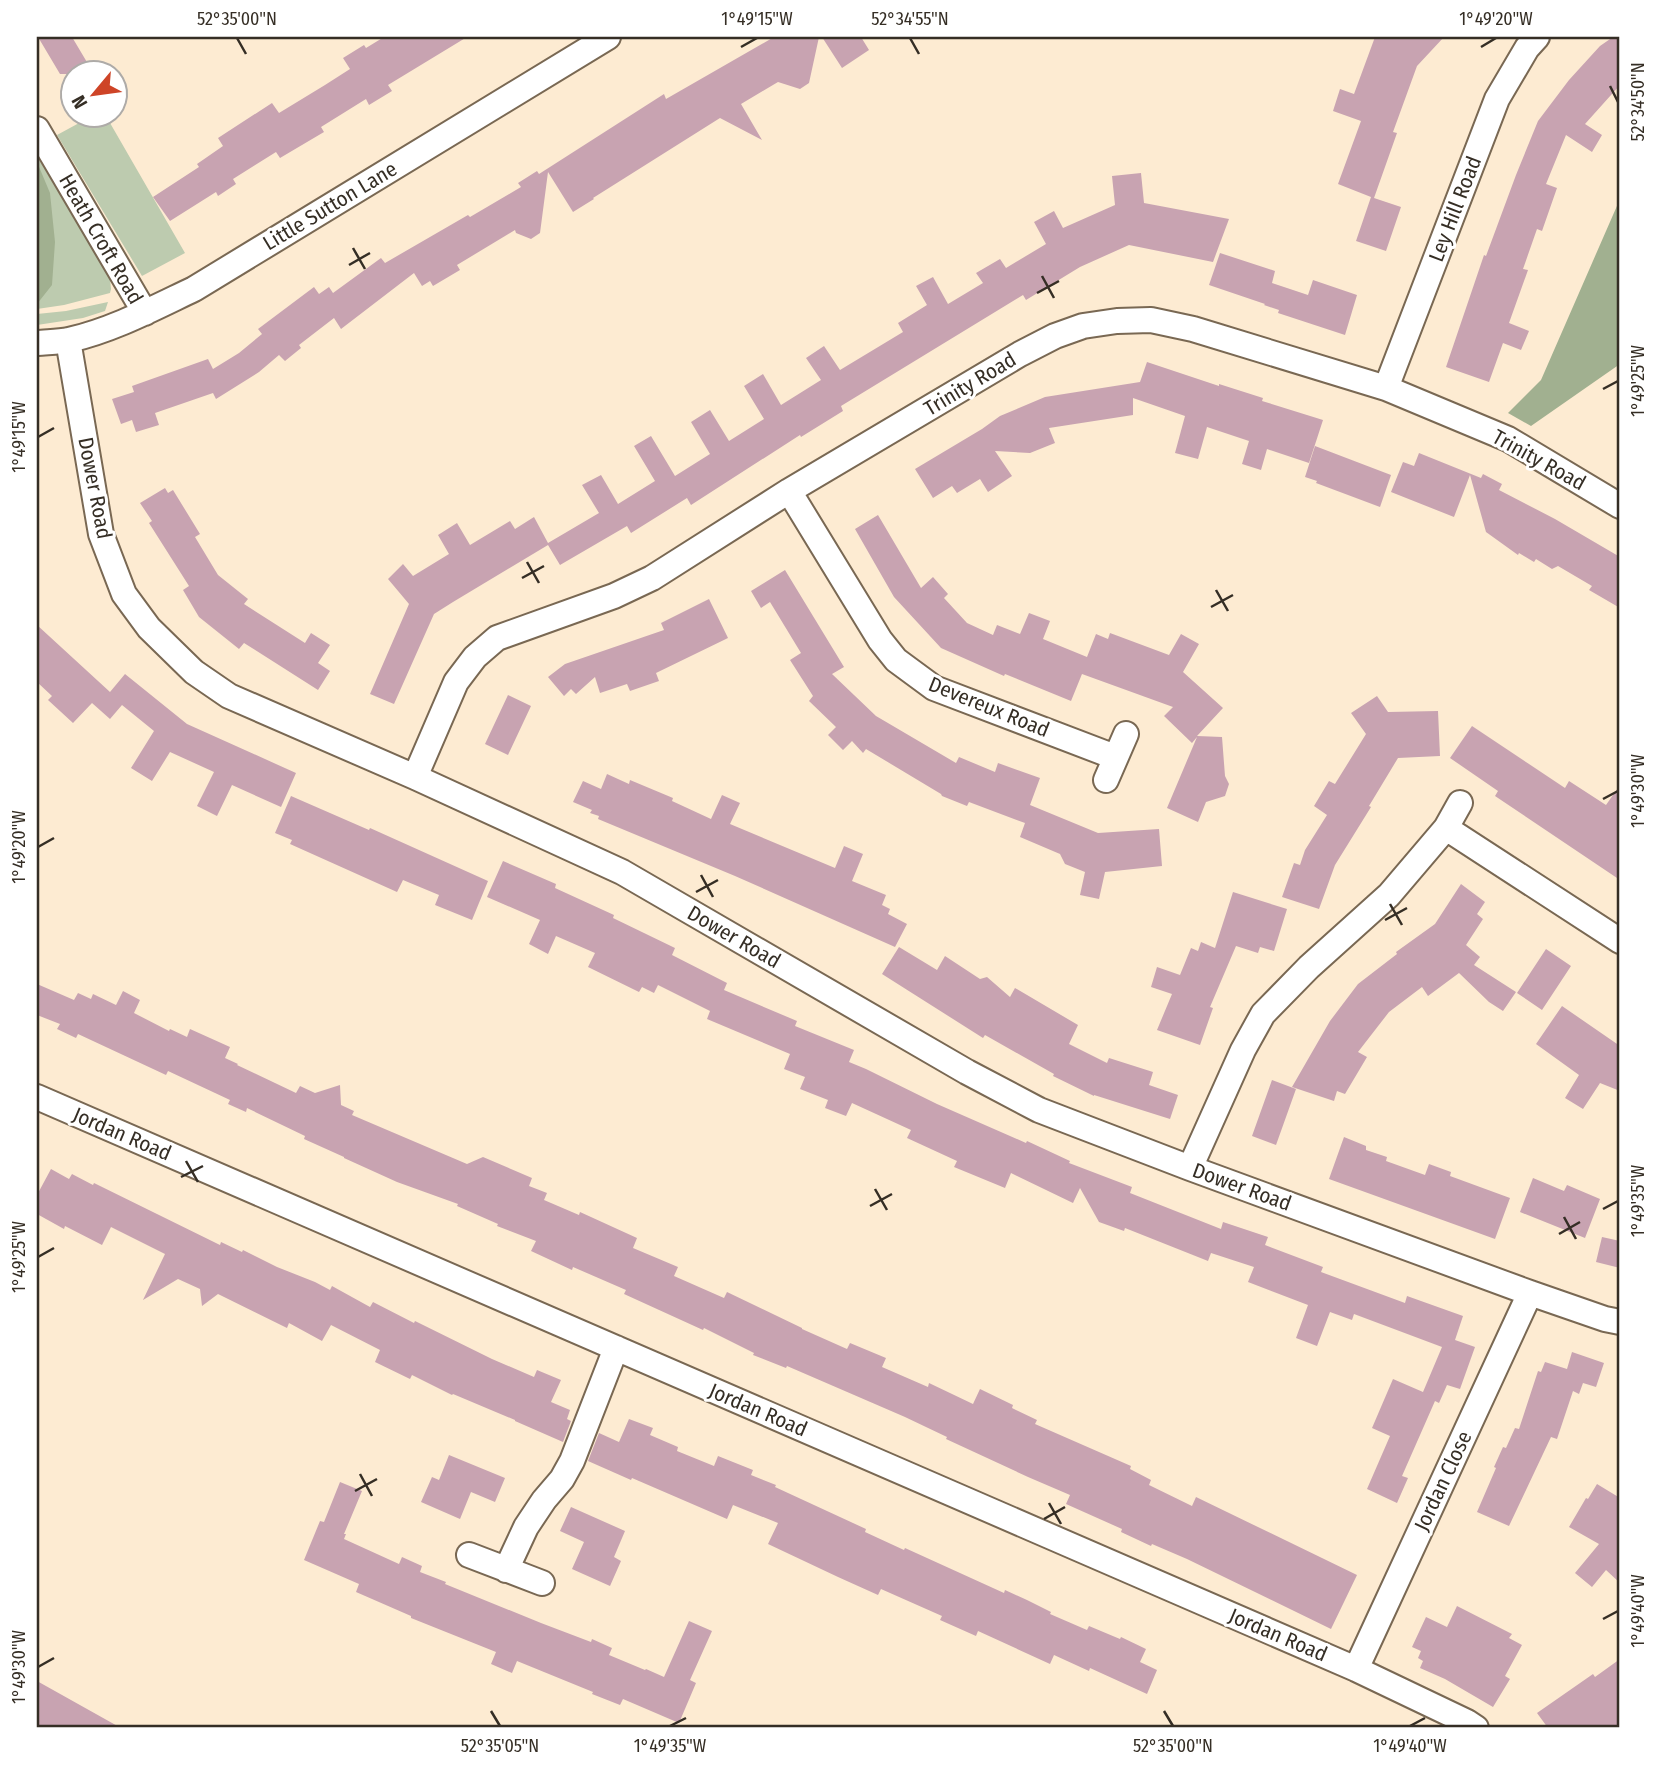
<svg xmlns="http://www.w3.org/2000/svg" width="1657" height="1765" viewBox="0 0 1657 1765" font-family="'Fira Sans Condensed',sans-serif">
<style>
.green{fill:#bdcbaf}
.forest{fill:#a1b090}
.building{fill:#c8a3b1}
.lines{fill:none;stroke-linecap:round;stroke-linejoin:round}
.street-casing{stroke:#796853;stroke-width:28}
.street{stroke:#fff;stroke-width:24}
.ticks{fill:none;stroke:#352e25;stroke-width:2.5}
.labels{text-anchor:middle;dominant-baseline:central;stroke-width:6;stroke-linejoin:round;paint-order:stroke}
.street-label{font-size:21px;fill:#352e25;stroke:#fff}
.neatline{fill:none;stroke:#352e25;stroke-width:2.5}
.ticks-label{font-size:18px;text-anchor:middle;fill:#352e25}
</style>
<rect width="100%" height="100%" fill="#fdebd2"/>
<path class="green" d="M92,116h14l79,137 -43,23 -85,-141z
M37,156l73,122 1,11 -1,4 -46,12 -27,4z
M108,302l-3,9 -22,7 -46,7v-11l29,-3z"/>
<path class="forest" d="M37,162l13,31 5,49 -3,43 -15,19z
M1620,199v165l-89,62 -23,-13 33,-33z"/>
<path class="building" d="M38,37h34l22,37h-34z
M384,37h83l-79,48 4,6 -23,14 -3,-6 -45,28 3,5 -44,26 -4,-6 -43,27 3,5 -18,12 -2,-4 -46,29 -17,-24 46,-30 -2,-3 26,-18 -5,-8 54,-35 7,10 46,-28 25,-16 -7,-11 21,-13 2,3z
M774,37h45l-10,46 -9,6 -22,-7 -37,22 21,36 -42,-22 -127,80 1,1 -21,13 -25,-40 -8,61 -9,6 -15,-6 -1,-3 -58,35 3,5 -27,16 -3,-5 -8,5 -8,-13 -73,56 -7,-11 -35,27 2,3 -16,13 -6,-6 -20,17 -43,27 -3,-6 -58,20 4,12 -23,7 -4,-12 -11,4 -9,-25 22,-7 -2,-6 76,-27 5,10 26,-16 23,-19 -4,-5 56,-42 5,7 10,-7 4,6 48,-35 4,5 83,-48 2,2 51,-30 -3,-4 19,-12 2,3 125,-80 2,5z
M822,37h39l8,13 -27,18z
M1375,37h69l-27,29 -24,66 4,1 -23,65 27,9 -15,44 -30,-10 15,-44 -33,-13 23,-63 -28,-10 7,-22 14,5z
M1613,37h7v48l-35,39 17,11 -10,17 -26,-17 -20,49 11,4 -15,43 -5,-2 -14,40 5,1 -19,53 20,8 -8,19 -18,-7 -14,39 -43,-15 38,-112 2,1 30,-81 22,-54 31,-41 31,-34z
M1141,173l3,30 85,16 -16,43 -84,-17 -49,22 -54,33 -3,-5 -182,111 2,5 -42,26 -1,-2 -109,70 -4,-7 -56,35 -4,-7 -67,39 -12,-20 -95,57 -19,12 -40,90 -24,-10 39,-90 -21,-25 15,-15 10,12 36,-22 -11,-19 19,-12 13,22 40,-24 5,8 19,-12 14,26 51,-30 -17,-28 19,-10 17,29 37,-23 -21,-35 17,-10 24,40 35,-22 -19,-32 19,-12 19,31 35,-22 -20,-33 19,-12 18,31 40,-25 -15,-22 18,-12 16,24 63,-38 -5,-9 29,-18 -11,-19 17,-9 15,27 35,-21 -7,-10 24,-14 6,9 40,-24 -12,-22 20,-11 9,17 52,-23 -3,-29z
M1220,253l55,18 -3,12 36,12 5,-15 44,15 -12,40 -67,-22 1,-3 -15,-5 1,-1 -56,-19z
M1147,362l72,24v-2l44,14 -1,3 61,19 -14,43 -42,-14 -6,21 -19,-6 7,-23 -42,-14 -9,32 -23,-6 10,-37 -52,-18v17l-84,13 6,15 -25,10 -35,-2 17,25 -24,16 -8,-13 -23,14 -5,-7 -19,12 -18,-29 67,-40 18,-13 45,-19 95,-15z
M1315,446l76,29 -11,32 -64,-24 1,-2 -12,-4z
M1419,453l62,25 2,-4 19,10 -3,6 56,29 65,38v51l-31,-18 3,-4 -34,-20 -6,3 -16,-10 -2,3 -15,-9 -1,2 -32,-23 -16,-57 -16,42 -63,-25 12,-30 11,4z
M165,488l3,5 5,-3 27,44 -5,3 23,38 30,24 -4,5 61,39 6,-10 19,12 -12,18 12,8 -12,19 -74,-47 -5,6 -40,-32 -16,-27 6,-4 -40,-63 3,-2 -12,-18z
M878,515l43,73 12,-11 15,17 -4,4 23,25 26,12 4,-10 23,9 9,-21 21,8 -7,18 44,18 9,-23 12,5 2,-6 59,22 12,-21 18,10 -16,28 40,36 -26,28 25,1 3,39 4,8 -4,12 -19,6 -8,20 -31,-14 30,-71 -5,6 -28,-27 9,-9 -91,-33 -11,27 -66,-27 -1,2 -63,-28 -47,-51 -39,-68z
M785,570l59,97 -12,7 44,42 80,47 3,-6 36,15 3,-9 42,15 -10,27 68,28 61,-4 3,37 -57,6 -6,27 -19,-4 5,-23 -20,-8 -5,-10 -40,-17 5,-14 -56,-21 -2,4 -25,-10 -1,-2 -75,-45 -3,4 -11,-12 -9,9 -15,-15 8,-8 -27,-26 4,-5 -23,-36 11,-7 -31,-51 -9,6 -10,-17z
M709,599l19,39 -72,35 3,8 -29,10 -3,-7 -27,9 -5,-16 -19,17 -5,-5 -7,7 -16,-19 17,-13 99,-34 -3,-7z
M37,625l73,67 15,-18 62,50 109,49 -15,34 -49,-22 -15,31 -20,-10 17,-34 -44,-20 -18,29 -21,-13 23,-37 -32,-26 -12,14 -18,-16 -19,20 -25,-23 4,-4 -15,-14z
M508,695l23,11 -23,49 -23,-11z
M1377,696l11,16 50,-1 2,45 -42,2 -29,48 2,1 -36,58 -16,44 -37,-12 12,-34 6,2 5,-15 22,-35 -13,-9 15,-25 6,3 31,-50 -15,-21z
M1472,726l93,62 4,-7 37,24 14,-20v95l-125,-84 3,-5 -48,-33z
M607,774l22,10 1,-4 43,18 -1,3 39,18 11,-24 18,8 -10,21 105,44 9,-22 19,8 -11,27 34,14 -4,10 8,4 -2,5 19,10 -12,23 -160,-71 -137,-57 1,-3 -9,-3 2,-3 -19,-8 10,-21 18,8z
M291,796l78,34 1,-2 118,53 -16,39 -37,-15 4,-10 -36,-15 -6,12 -107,-48 2,-4 -17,-7z
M503,861l53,23 -1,4 59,27 -1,3 62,30 -3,7 55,28 -3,7 73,31 -2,5 59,24 -5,12 17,7 71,35 89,39 1,-2 43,20 -1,2 63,24 -2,6 91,36 2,-7 45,15 -3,8 58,22 -2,5 84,31 2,-7 56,20 -8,24 20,7 -15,42 -13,-4 -8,18 -4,-2 -33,75 6,2 -11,25 -30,-14 23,-53 -18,-8 21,-49 30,13 19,-45 -88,-33 -2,6 -22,-8 -13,34 -21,-8 12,-33 -60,-23 6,-15 -43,-14 -3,8 -83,-33 -1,3 -25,-9 -19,-34 -7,15 -62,-30 -6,15 -51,-21 3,-6 -50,-23 4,-8 -59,-27 -6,13 -21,-8 3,-8 -28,-11 5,-12 -21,-8 6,-15 -83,-35 3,-8 -52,-26 -4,8 -12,-6 -3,5 -51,-25 7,-14 -39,-17 -8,18 -19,-10 11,-24 -53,-23z
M1461,884l24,18 -8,12 6,5 -17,26 14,12 -6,8 42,27 -13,19 -14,-9 -30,-29 -31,23 -6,-9 -33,25 -31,40 9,5 -22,37 -8,-3 -3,10 -42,-14 38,-66 28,-37 39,-30 -1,-2 39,-28z
M1233,892l54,17 -13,42 -14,-4 -2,6 -22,-7 -26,61 3,1 -13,37 -43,-15 15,-36 -21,-7 6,-20 23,8 11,-27 7,3 3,-9 14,6z
M899,947l38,23 8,-14 35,23 7,-2 23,20 5,-9 63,37 -9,19 38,19 2,-5 44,14 -4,13 29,10 -8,24 -76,-24v1l-41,-20 1,-2 -69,-39 -2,3 -101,-64z
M1546,949l25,17 -29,44 -25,-17z
M37,984l37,16 4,-7 13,6 2,-5 23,11 7,-14 17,9 -6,13 35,18 1,-2 17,8 3,-8 40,18 -5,11 13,6 -1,1 59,28 4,-7 15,7 25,-8 1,20 13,6 -2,4 115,49 16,-7 49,21 -3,8 18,7 -3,7 35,15 1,-3 57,26 -4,10 45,19 -4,9 50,22 3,-6 75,36v1l45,20 3,-6 36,15 -4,9 46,20 1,-4 44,21 7,-15 33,16 -1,3 25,12 -2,4 96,42 -1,3 21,11 -2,5 43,21 4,-9 161,78 -26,54 -144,-70 -35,-15 -1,2 -30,-14 1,-3 -56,-25 4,-9 -42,-18 -82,-38 1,-2 -42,-20 -118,-51 -1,2 -33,-13 1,-2 -50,-25 -1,2 -79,-36 2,-4 -53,-23 -1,3 -41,-19 5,-10 -39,-15 1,-2 -41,-18 1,-2 -61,-22 -53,-24v-1l-40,-18 1,-3 -58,-28 -1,4 -18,-8 2,-4 -62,-29 -2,4 -88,-41 -2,4 -19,-9 3,-5 -23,-9z
M1562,1006l58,40v45l-20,-8 -17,26 -18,-11 14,-23 -43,-31z
M1272,1080l24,9 -20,56 -24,-9z
M1344,1137l22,9v4l21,7 -1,4 39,14 4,-11 22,8 -1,4 60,22 -15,41 -166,-60z
M51,1169l18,10 3,-5 21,11 1,-2 126,62 1,-3 21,10 1,-2 34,17 38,15 15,8 2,-4 38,21 3,-5 41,21 1,-2 77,38 42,18 3,-7 24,10 -10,22 19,8 -3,9 4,2 -8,21 -48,-21v-1l-62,-26 -1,1 -40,-20 -2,4 -35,-17 5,-12 -49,-25 -9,16 -33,-18 -2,5 -69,-34 -16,12 -2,-17 -22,-10 -35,21 22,-46 -54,-27 -9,18 -37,-19 -1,3 -27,-15v-19z
M1533,1178l31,13 3,-6 33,14 -15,39 -65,-26z
M1602,1237l18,4v27l-24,-6z
M1572,1352l32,11 -8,24 -13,-4 -4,11 -6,-3 -16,48 -6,-2 -42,89 -32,-14 19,-44 -2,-1 9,-20 3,1 9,-20 4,1 19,-58 3,1 4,-10 22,7z
M629,1419l24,9 -3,7 28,12 -1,4 37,15 4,-10 35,14 -2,5 25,10 -1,2 91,42 -1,3 39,18 1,-2 99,45 1,-3 22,10 24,12 -1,2 37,16 2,-4 31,13 1,-2 25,12 -6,13 17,8 -10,24 -57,-26 -1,3 -35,-16 -4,9 -72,-33 -2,5 -36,-16 2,-4 -61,-27 -3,6 -40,-18 -70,-33 10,-21 -45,-18 -6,14 -95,-41 -1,2 -43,-19 11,-28 20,9z
M449,1455l56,23 -10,24 -24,-10 -11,27 -39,-17 11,-25 7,3z
M340,1482l22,9 -18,43h2l-2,5 55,25 3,-7 20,9 -2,6 26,10 -1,2 96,39 50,19 1,-3 20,9 -3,7 36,15 1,-1 18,8 25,-56 23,10 -22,49 6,3 -17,40 -56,-24 -3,6 -28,-11 1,-2 -76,-31 -5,12 -21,-9 5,-12 -85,-34v-2l-55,-24 3,-8 -55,-24 16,-39 4,1z
M1597,1484l23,14v85l-14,-13 -14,17 -17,-14 24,-29 -30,-17 17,-29 2,1z
M571,1507l54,24 -11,26 7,4 -11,25 -38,-17 12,-27 -24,-11z
M1457,1606l55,28 -3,4 13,7 -17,31 5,3 -17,28 -48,-28 -25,-11 3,-7 -5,-3 3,-7 -9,-4 14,-30 21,10z
M1620,1659v69h-72l-11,-15 56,-39 2,3z
M37,1681l84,47h-84z"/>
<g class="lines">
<g class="street-casing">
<path id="street" d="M37,129l108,184
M68,340l33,194 23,60 25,34 45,44 35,24 186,81 207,95 345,200 72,38 151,58 340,125 75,26 15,3
M37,343c10,-1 22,-1 32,-3 44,-10 85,-32 125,-51l414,-252
M1386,388l111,-289 30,-51 10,-11
M789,491l91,149 16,20 38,28 181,69
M415,777l41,-95 19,-25 22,-19 117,-42 38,-18 137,-87 231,-137 35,-18 28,-10 34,-5 34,-1 42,9 193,59 122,51 112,67
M1106,780l20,-46
M1446,828l174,113
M37,1097l1319,572 111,53 9,6
M1190,1168l53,-118 20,-36 46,-47 80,-72 57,-67 14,-25
M469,1555l73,28
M506,1570l20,-43 18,-27 18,-21 10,-18 44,-113
M1356,1669l174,-376"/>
</g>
<use href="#street" class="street"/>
</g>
<path class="ticks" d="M237,38l9,16M910,38l9,16M741,47l16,-9M1481,47l15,-9M1610,86l8,16M353,248l12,21M349,265l21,-12M1042,276l12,22M1037,293l22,-12M1603,389l15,-8M38,437l16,-9M527,562l12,21M522,578l22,-12M1216,590l12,21M1211,607l22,-12M1603,799l15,-8M38,847l16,-9M701,875l12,22M696,892l22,-12M1390,904l12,21M1385,920l22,-12M186,1161l12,21M181,1177l22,-11M875,1189l12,21M870,1206l22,-12M1603,1209l15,-8M1564,1217l12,22M1559,1234l21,-12M38,1257l16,-9M360,1474l12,22M355,1491l22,-12M1049,1503l12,21M1044,1519l21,-12M1603,1619l15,-8M38,1667l16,-9M491,1711l9,15M1164,1711l9,15M670,1726l16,-8M1410,1726l15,-8"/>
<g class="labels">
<g class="street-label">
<text transform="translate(330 206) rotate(-31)">Little Sutton Lane</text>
<text transform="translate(1455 209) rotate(-69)">Ley Hill Road</text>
<text transform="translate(101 239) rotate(60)">Heath Croft Road</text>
<text transform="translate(970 384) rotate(-31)">Trinity Road</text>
<text transform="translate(1539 460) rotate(29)">Trinity Road</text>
<text transform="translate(95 488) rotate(79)">Dower Road</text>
<text transform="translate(989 707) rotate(22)">Devereux Road</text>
<text transform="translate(734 937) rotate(30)">Dower Road</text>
<text transform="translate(122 1134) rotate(23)">Jordan Road</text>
<text transform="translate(1242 1187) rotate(20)">Dower Road</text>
<text transform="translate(758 1410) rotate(23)">Jordan Road</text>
<text transform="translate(1443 1481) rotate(-65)">Jordan Close</text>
<text transform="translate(1278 1635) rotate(23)">Jordan Road</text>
</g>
</g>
<rect width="1657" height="1765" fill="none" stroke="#ffffff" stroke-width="77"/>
<g transform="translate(94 94) rotate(241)"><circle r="33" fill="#ffffff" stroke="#aeaba8" stroke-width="2"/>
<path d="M0-5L12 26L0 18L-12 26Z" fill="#ce4427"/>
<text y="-10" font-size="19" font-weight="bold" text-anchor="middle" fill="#352e25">N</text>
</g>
<rect x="38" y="38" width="1580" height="1688" class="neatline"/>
<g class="ticks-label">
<text x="237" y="25">52°35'00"N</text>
<text x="757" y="25">1°49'15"W</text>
<text x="910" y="25">52°34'55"N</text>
<text x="1496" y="25">1°49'20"W</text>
<text transform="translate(1638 102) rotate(-90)" y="6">52°34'50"N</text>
<text transform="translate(1638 381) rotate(-90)" y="6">1°49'25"W</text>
<text transform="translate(19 437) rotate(-90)" y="6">1°49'15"W</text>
<text transform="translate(1638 791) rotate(-90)" y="6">1°49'30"W</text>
<text transform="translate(19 847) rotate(-90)" y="6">1°49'20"W</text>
<text transform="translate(1638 1201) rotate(-90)" y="6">1°49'35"W</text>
<text transform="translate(19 1257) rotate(-90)" y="6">1°49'25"W</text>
<text transform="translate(1638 1611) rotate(-90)" y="6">1°49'40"W</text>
<text transform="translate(19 1667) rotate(-90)" y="6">1°49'30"W</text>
<text x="500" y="1752">52°35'05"N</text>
<text x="670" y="1752">1°49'35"W</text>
<text x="1173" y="1752">52°35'00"N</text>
<text x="1410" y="1752">1°49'40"W</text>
</g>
</svg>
